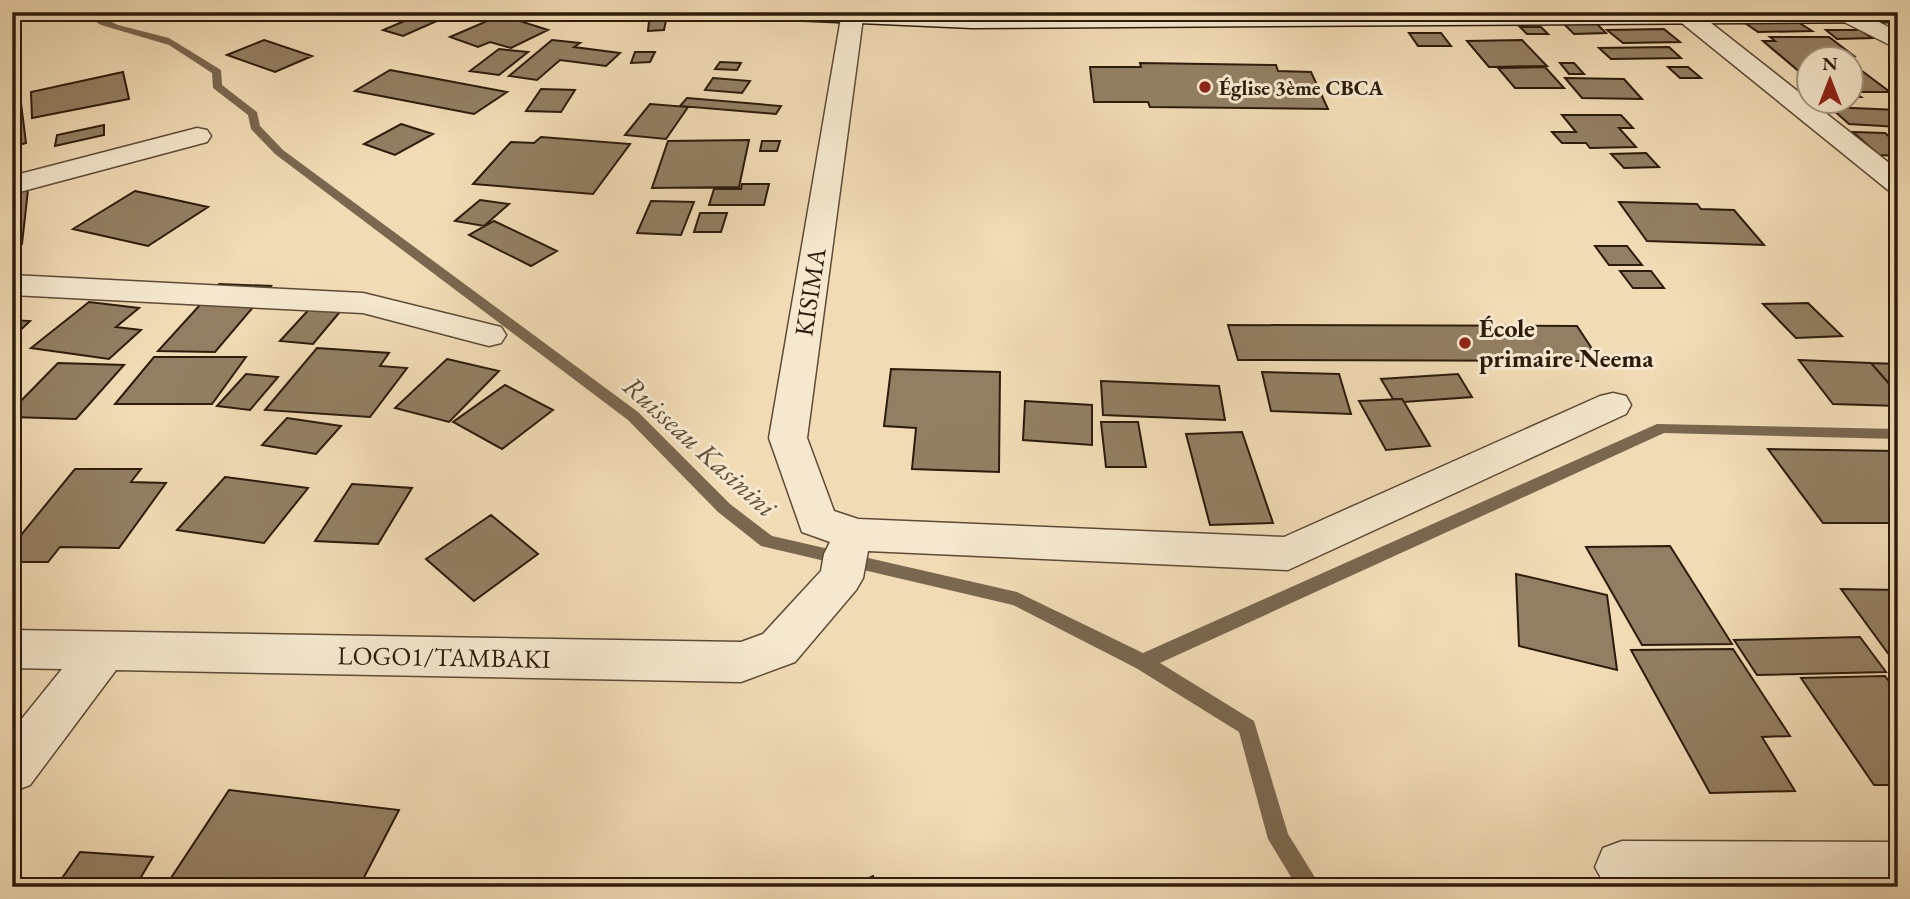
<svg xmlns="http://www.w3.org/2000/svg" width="1910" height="899" viewBox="0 0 1910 899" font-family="'EB Garamond',serif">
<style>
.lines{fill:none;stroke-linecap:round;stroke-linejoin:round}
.stream{fill:#79674f;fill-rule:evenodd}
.building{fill:#927f63;stroke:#2c1b0c;stroke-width:2}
.street-casing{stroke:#5d4b36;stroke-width:3}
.secondary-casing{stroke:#2c1b0c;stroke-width:3}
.street{fill:#f5e8ce;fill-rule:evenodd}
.secondary{fill:#f5e8ce;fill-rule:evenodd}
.poi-dot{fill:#8f2418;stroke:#f5e8ce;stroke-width:2.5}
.labels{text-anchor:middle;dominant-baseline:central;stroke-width:6;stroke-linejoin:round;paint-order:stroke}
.far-poi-label{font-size:21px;font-weight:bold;fill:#2c1b0c;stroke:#f5e8ce;text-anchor:start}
.street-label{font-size:26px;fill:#2c1b0c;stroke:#f5e8ce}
.poi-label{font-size:26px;font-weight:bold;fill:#2c1b0c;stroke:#f5e8ce;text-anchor:start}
.water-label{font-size:28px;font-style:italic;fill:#604e38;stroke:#f5e8ce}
</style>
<rect width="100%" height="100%" fill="#f0dbb4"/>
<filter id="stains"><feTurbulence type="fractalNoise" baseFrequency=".00286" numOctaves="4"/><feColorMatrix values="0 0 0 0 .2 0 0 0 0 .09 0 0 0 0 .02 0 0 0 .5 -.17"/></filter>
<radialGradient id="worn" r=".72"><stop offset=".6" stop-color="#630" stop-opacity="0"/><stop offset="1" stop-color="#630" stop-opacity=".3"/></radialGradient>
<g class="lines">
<path class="stream" d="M80,12h11l27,13 51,13 52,32 1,15 35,27 3,14 23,24 355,262 92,92 42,32 245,56 126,61 514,-229 241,5v10l-234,-6 -504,230 94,58 34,113 33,53h-24l-29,-48 -29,-107 -103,-64 -123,-63 -252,-59 -43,-34 -90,-92 -353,-266 -24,-25 -3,-14 -35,-27 -1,-15 -43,-28 -68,-20z"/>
</g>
<path class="building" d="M172,12h43l-27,9z
M400,12h57l-54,24 -20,-6 31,-13z
M501,15l47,15 -37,18 -21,-6 -12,5 -28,-10z
M666,20l-2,10 -16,1 1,-10z
M1798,22l14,9 -54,1 -13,-9z
M1564,24h33l9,9 -32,1z
M1520,27h21l7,7h-21z
M1664,29l16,13 -57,1 -16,-13z
M1826,30h34l12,8 -35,1z
M1409,33h32l10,13h-33z
M1770,37h59l25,19h-11l4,4h-39v19l-45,-38h12z
M264,40l48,16 -37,16 -48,-17z
M552,40l28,3 -6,4 46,6 -14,13 -46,-6 -23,20 -28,-4z
M1522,40l25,26 -58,1 -22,-26z
M1669,47l12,11 -70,1 -12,-11z
M499,49l29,3 -29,23 -29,-4z
M635,52h20l-5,10 -19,1z
M720,62l21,1 -4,7 -22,-1z
M1850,62l40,30h-36l7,5h-11z
M1140,63l136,2 2,6 33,1 17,37 -178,-2 -2,-5h-54l-4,-35h51z
M1560,63h14l10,11h-15z
M1545,67l19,21h-49l-17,-20z
M1668,67h20l13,11h-21z
M390,70l117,22 -33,22 -119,-23z
M123,72l6,27 -97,19 -1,-26z
M713,78l37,3 -8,12 -37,-3z
M1565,78l59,1 18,20 -60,-1z
M541,89l34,1 -14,22 -35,-1z
M20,95l6,48 -14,4v-51z
M687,98l94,8 -5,8 -96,-8z
M650,104l38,3 -22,32 -41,-4z
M1830,107l68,3v17l-49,-3z
M1562,115h59l12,13h-14l17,19 -46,1 -4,-5h-24l-10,-11h24z
M401,124l32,10 -38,21 -31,-11z
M104,125v10l-49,11 2,-11z
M1853,132l32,1 13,11v12l-19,-1z
M541,137l89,7 -37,50 -120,-10 38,-42 23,1z
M749,140l-10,47 -87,1 16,-47z
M762,141h18l-3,10h-17z
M1646,153l13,14 -35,1 -13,-14z
M742,184h27l-5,21h-55l5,-16h27z
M28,190l-6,54 -10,2v-53z
M135,191l73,16 -60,39 -75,-17z
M480,200l29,4 -25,22 -29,-5z
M651,201l43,1 -13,33 -44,-2z
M1619,202l78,2 4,5 33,1 30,35 -117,-4z
M700,213h27l-6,19h-27z
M494,221l63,30 -26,15 -62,-31z
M1595,246h32l15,19h-33z
M1620,271h31l13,17h-31z
M219,284l52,2 -56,66 -57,-1z
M324,293l30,2 -41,49 -33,-3z
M89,302l50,6 -23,19 25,3 -32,29 -78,-11z
M1808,303l34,33 -46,2 -33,-34z
M12,320l18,1 -18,17z
M1228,325l349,1 23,35 -362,-1z
M317,348l72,5 -9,13 27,2 -37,49 -105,-7z
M154,357h92l-34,47h-97z
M447,359l52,12 -50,51 -54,-14z
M1799,360l72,3 27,31v12l-65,-2z
M58,363l66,2 -48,54 -64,-2v-7z
M1871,363l27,1v30z
M891,369l109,3 -1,100 -87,-3 4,-41 -32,-2z
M1262,372l77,2 12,40 -80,-3z
M246,374l32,3 -28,33 -33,-4z
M1458,374l14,23 -68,5 -2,-3h-9l-12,-20z
M1101,381l118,5 6,34 -122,-5z
M505,385l48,25 -51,39 -49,-27z
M1402,399l2,3 26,44 -44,4 -27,-49z
M1025,401l67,4v40l-69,-5z
M287,418l54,8 -25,28 -54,-9z
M1101,422h37l8,45h-40z
M1242,432l31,91 -63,2 -24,-91z
M1768,449l130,2v72h-75z
M75,469h66l-10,13 35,1 -47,65 -59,-1 -12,15h-36v-16z
M225,477l83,11 -44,55 -87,-13z
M352,484l60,4 -34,56 -63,-3z
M491,515l47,39 -64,47 -48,-42z
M1670,546l62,98 -90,1 -56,-98z
M1516,574l91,21 10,75 -98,-24z
M1841,589l57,1v77z
M1860,637l26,35 -129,3 -23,-35z
M1733,649l57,87 -28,1 33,54 -85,2 -79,-143z
M1885,676l13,18v91h-24l-73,-107z
M229,790l170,20 -40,77h-194z
M80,852l73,5 -18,30h-79z
M873,876l4,11h-28z"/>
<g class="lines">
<g class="street-casing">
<path id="street" d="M848,12l12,1 3,5 -56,420 27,73 24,8 426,18 316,-141 13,-3 13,3 5,9 -5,9 -338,156 -420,-19 -5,27 -7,12 -61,72 -54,20 -625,-12 -86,115 -18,7v-61l50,-62 -50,-1v-38l729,12 22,-8 58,-63 3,-17 6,-12 -28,-10 -33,-94 72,-420z
M1677,12h20l201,158v23l-10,-3 -210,-170 -3,-5z
M1841,12h19l38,20v17l-56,-28 -3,-5z
M197,128l10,2 4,6 -4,6 -195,52v-18z
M12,275l351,18 138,34 5,8 -5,8 -12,3 -126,-33 -351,-18z
M1622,841l276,1v45h-292l-11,-20 8,-19z"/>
</g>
<g class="secondary-casing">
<path id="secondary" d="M758,12h1140v10l-926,6 -203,-9 -8,-2z"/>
</g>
<use href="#street" class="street"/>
<use href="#secondary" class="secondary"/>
</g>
<g class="poi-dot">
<circle cx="1205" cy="87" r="7"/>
<circle cx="1465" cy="343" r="7"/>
</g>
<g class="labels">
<g class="far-poi-label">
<text x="1219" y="87">Église 3ème CBCA</text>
</g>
<g class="street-label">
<text transform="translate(810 292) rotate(-81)">KISIMA</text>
<text transform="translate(444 657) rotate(1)">LOGO1/TAMBAKI</text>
</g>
<g class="poi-label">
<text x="1479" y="328">École<tspan x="1479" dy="30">primaire Neema</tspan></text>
</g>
<g class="water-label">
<text transform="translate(700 446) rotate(42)">Ruisseau Kasinini</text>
</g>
</g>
<rect width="1910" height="899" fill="none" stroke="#f0dbb4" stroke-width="42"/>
<rect x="14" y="14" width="1882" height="871" fill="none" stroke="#2c1b0c" stroke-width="3.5"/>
<rect x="21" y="21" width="1868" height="857" fill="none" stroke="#2c1b0c" stroke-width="2"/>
<g transform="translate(1830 80)"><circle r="33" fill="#f5e8ce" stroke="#a59680" stroke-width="2"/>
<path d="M0-5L12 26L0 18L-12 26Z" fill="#8f2418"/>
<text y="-10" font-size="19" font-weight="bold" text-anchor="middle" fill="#2c1b0c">N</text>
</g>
<rect width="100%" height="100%" filter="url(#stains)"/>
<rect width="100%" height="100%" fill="url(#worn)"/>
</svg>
